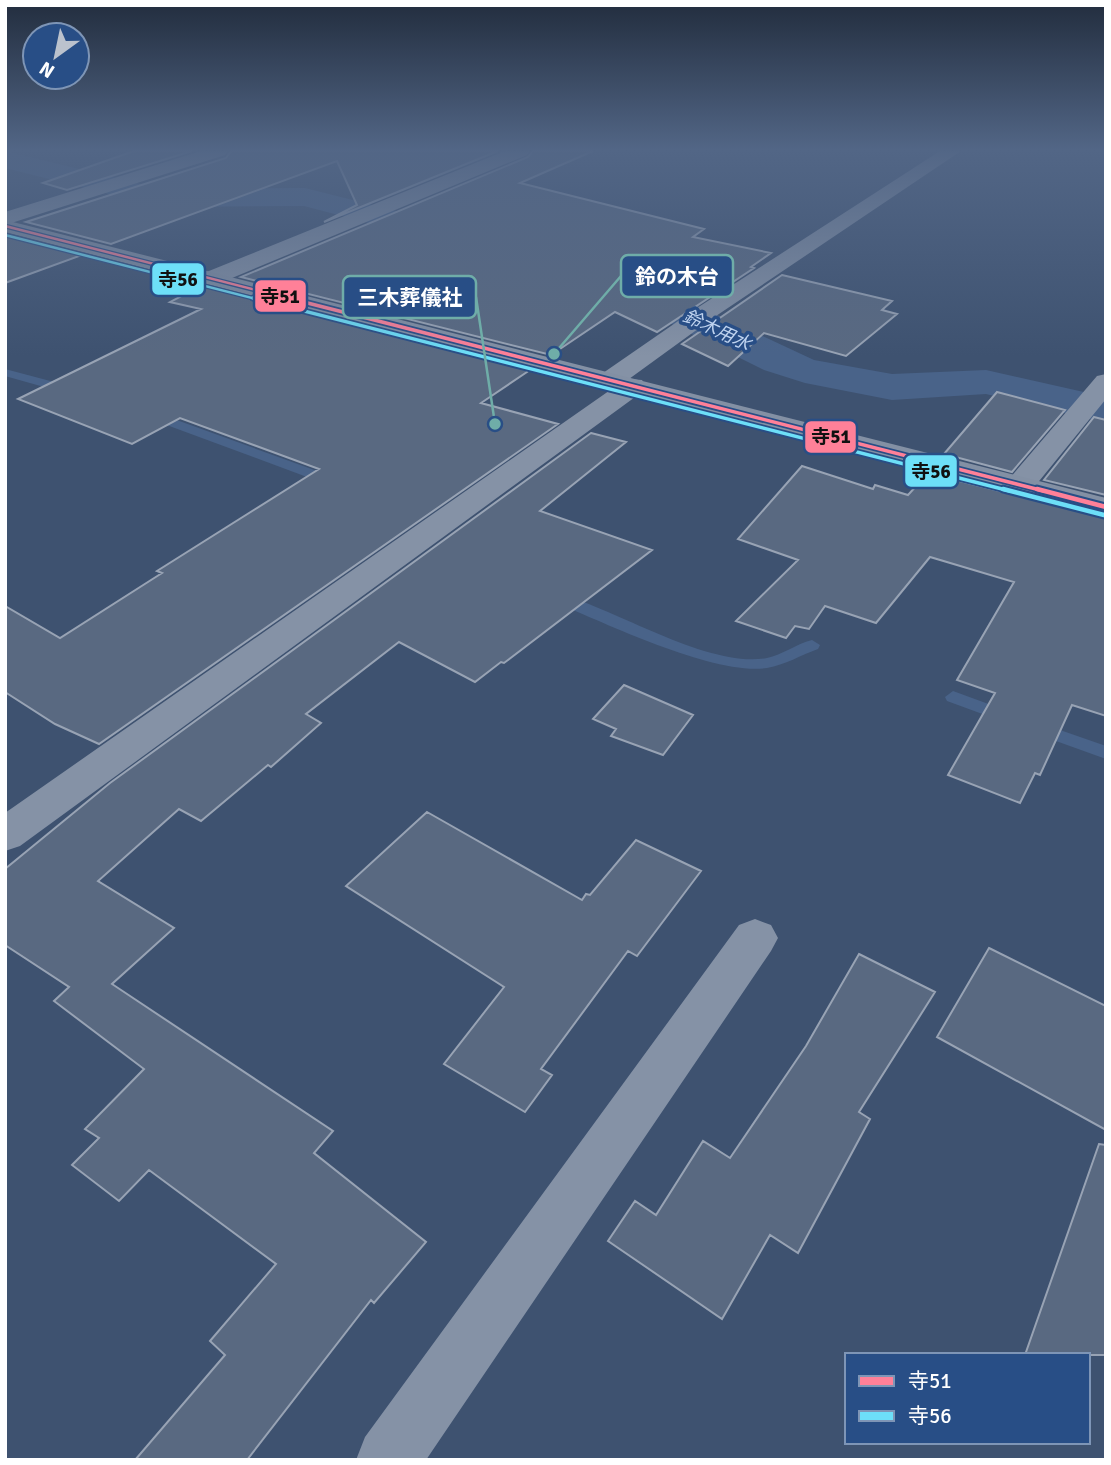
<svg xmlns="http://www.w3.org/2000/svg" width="1111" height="1465" viewBox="0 0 1111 1465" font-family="Signika,'Noto Sans JP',sans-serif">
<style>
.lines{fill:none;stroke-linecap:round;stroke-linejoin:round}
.stream{fill:#496389;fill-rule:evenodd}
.canal{fill:#496389;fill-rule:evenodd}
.building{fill:#596981;stroke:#98a3b4;stroke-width:2}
.minor{fill:#8592a6;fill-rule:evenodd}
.major{fill:#8390a4;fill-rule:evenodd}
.bus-1-far2-casing{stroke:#284e86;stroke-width:5}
.bus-1-far1-casing{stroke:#284e86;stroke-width:7}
.bus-1-casing{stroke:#284e86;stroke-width:9}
.bus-2-far2-casing{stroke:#284e86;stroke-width:5}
.bus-2-far1-casing{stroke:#284e86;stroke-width:7}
.bus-2-casing{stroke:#284e86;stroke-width:9}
.bus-1-far2{stroke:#ff8098;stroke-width:2.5}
.bus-1-far1{stroke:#ff8098;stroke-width:3.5}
.bus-1{stroke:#ff8098;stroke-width:4.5}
.bus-2-far2{stroke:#6ddff8;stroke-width:2.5}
.bus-2-far1{stroke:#6ddff8;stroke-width:3.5}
.bus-2{stroke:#6ddff8;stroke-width:4.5}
.labels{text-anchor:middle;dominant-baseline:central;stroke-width:7;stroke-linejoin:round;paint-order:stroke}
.far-water-label{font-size:18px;font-style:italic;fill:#bfd3ef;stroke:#284e86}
.leader{fill:none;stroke:#6fada8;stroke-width:2.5}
.callout-dot{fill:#6fada8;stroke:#284e86;stroke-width:2.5}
.callout{fill:#284e86;stroke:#6fada8;stroke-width:2.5}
.callout-label{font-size:21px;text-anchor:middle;font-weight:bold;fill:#fff}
.line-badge{stroke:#284e86;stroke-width:2.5}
.pale-badge-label{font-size:19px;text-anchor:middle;font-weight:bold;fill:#111}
</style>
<rect width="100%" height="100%" fill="#3e5270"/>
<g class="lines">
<path class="stream" d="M5,369l68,18 2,3 -6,4 -64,-18z
M149,410l168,61 22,14 -2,3h-10l-20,-11 -162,-60 -2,-3z
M557,593c57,15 152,76 210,65 15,-3 29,-14 45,-18l8,5 -2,4c-17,6 -33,16 -51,19 -53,8 -164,-46 -215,-67l-3,-3z
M953,691l60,22 3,4 -9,6 -60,-22 -2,-4z
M1037,722l69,24v13l-75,-27 -3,-4 3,-4z"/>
<path class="canal" d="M5,151l156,38 144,-1 171,43 5,7 -5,7 -12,3 -160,-42 -143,1 -156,-39z
M608,267l13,3 193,90 78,14 94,-4 120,27v26l-120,-29 -94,6 -87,-17 -41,-13 -169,-84 -5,-8 5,-8z"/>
</g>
<path class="building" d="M134,151h58l-125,39 -24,-7z
M231,151h267l-174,71 33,-17 -20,-44 -226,83 -85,-22 200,-64z
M533,151h60l-73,32 184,46 -11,8 78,16 -20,14 3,1 -97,64 -42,-20 -64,43 -310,-78 287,-120z
M5,235l77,20 -77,28z
M782,275l110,26 -10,9 15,4 -51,42 -82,-23 -36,33 -46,-22z
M202,285l328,85 -49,33 77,21 -459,320 -44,-20 -50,-32v-86l55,32 102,-65 -5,-2 162,-102 -139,-51 -48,26 -114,-45 183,-90 -31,-7z
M997,392l68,18 -53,62 -68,-18z
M1094,417l12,3v75l-62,-15z
M591,433l35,9 -86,69 112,39 -148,113 -3,-1 -26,20 -76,-40 -93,72 15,9 -50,44 -3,-2 -67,56 -22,-12 -81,72 76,47 -62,56 221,147 -19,22 112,89 -52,61 -3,-3 -124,160h-112l90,-105 -15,-14 66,-77 -127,-94 -30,31 -47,-36 27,-27 -14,-9 59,-60 -90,-68 15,-14 -64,-42v-76l105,-86z
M802,466l71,23 2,-4 33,10 20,-22 178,45v198l-34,-11 -32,70 -5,-2 -15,30 -72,-28 47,-82 -38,-13 57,-98 -84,-25 -54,66 -51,-17 -16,23 -14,-3 -9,12 -50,-17 62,-61 -60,-21z
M624,685l69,30 -30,40 -52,-19 5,-7 -23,-10z
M427,812l155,88 4,-6 4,1 46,-55 65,31 -64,85 -9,-5 -87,118 11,6 -27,37 -81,-48 60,-77 -158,-101z
M989,948l117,58v124l-169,-93z
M859,954l76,38 -76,120 11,7 -72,134 -28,-18 -48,84 -114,-78 27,-40 21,14 47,-74 27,17 76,-112z
M1099,1144l7,1v210h-81z"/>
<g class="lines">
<path class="minor" d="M201,151h27l-3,4 -220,70v-13z
M505,151h25l-3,4 -307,128h-16l-3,-5 3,-5z
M940,151h21l-248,167 -84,61 13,1 4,6 -4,6 -622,454 -15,5v-38l611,-427 -13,-1 -4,-6 4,-6 94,-65z
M1106,374v25l-75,92 -11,3 -11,-3 -4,-6 4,-6 88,-103z
M755,919l16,6 7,13 -7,13 -345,509h-70l9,-23 374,-512z"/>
<path class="major" d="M5,220l1101,278v18l-1101,-284z"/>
<g class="bus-1-far2-casing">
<path id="bus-1-far2" d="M5,226l290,74"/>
</g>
<g class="bus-1-far1-casing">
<path id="bus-1-far1" d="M288,298l756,193"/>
</g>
<g class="bus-1-casing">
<path id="bus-1" d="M1037,489l69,18"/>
</g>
<g class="bus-2-far2-casing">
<path id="bus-2-far2" d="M5,235l255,65"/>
</g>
<g class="bus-2-far1-casing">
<path id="bus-2-far1" d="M253,298l757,193"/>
</g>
<g class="bus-2-casing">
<path id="bus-2" d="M1003,489l101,26"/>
</g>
<use href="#bus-1-far2" class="bus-1-far2"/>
<use href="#bus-1-far1" class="bus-1-far1"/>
<use href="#bus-1" class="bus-1"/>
<use href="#bus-2-far2" class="bus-2-far2"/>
<use href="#bus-2-far1" class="bus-2-far1"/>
<use href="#bus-2" class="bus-2"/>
</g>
<linearGradient id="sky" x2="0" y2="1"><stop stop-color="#222d3e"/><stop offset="0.42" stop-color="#526686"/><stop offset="1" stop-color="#526686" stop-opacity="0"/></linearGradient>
<rect width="1111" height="356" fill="url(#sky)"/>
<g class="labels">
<g class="far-water-label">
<text transform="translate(717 330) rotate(25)">鈴木用水</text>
</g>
</g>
<path class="leader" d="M554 354L621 276M495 424L476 297"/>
<g class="callout-dot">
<circle cx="554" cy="354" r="7"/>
<circle cx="495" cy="424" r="7"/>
</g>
<g class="callout">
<rect x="621" y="255" width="112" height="42" rx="7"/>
<rect x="343" y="276" width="133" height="42" rx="7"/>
</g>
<g class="callout-label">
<text x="677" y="284">鈴の木台</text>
<text x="410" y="305">三木葬儀社</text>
</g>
<g class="line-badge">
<rect x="151" y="262" width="54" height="34" rx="7" fill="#6ddff8"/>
<rect x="254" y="279" width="53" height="34" rx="7" fill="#ff8098"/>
<rect x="804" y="420" width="53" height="34" rx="7" fill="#ff8098"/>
<rect x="904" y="454" width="54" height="34" rx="7" fill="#6ddff8"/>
</g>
<g class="pale-badge-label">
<text x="178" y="286">寺56</text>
<text x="280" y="303">寺51</text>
<text x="831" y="443">寺51</text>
<text x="931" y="478">寺56</text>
</g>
<rect width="1111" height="1465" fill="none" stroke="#ffffff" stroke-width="14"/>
<rect x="845" y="1353" width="245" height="91" fill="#284e86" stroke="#7e95b6" stroke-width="2"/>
<rect x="859" y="1376" width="35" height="10" fill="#ff8098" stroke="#7e95b6" stroke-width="2"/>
<text x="908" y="1388" font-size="21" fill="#ffffff">寺51</text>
<rect x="859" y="1411" width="35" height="10" fill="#6ddff8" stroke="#7e95b6" stroke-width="2"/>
<text x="908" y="1423" font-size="21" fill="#ffffff">寺56</text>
<g transform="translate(56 56) rotate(213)"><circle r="33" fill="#284e86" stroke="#7e95b6" stroke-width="2"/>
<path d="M0-5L12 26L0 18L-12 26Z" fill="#bbc2cd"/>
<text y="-10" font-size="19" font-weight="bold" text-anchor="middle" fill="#ffffff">N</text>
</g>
</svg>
